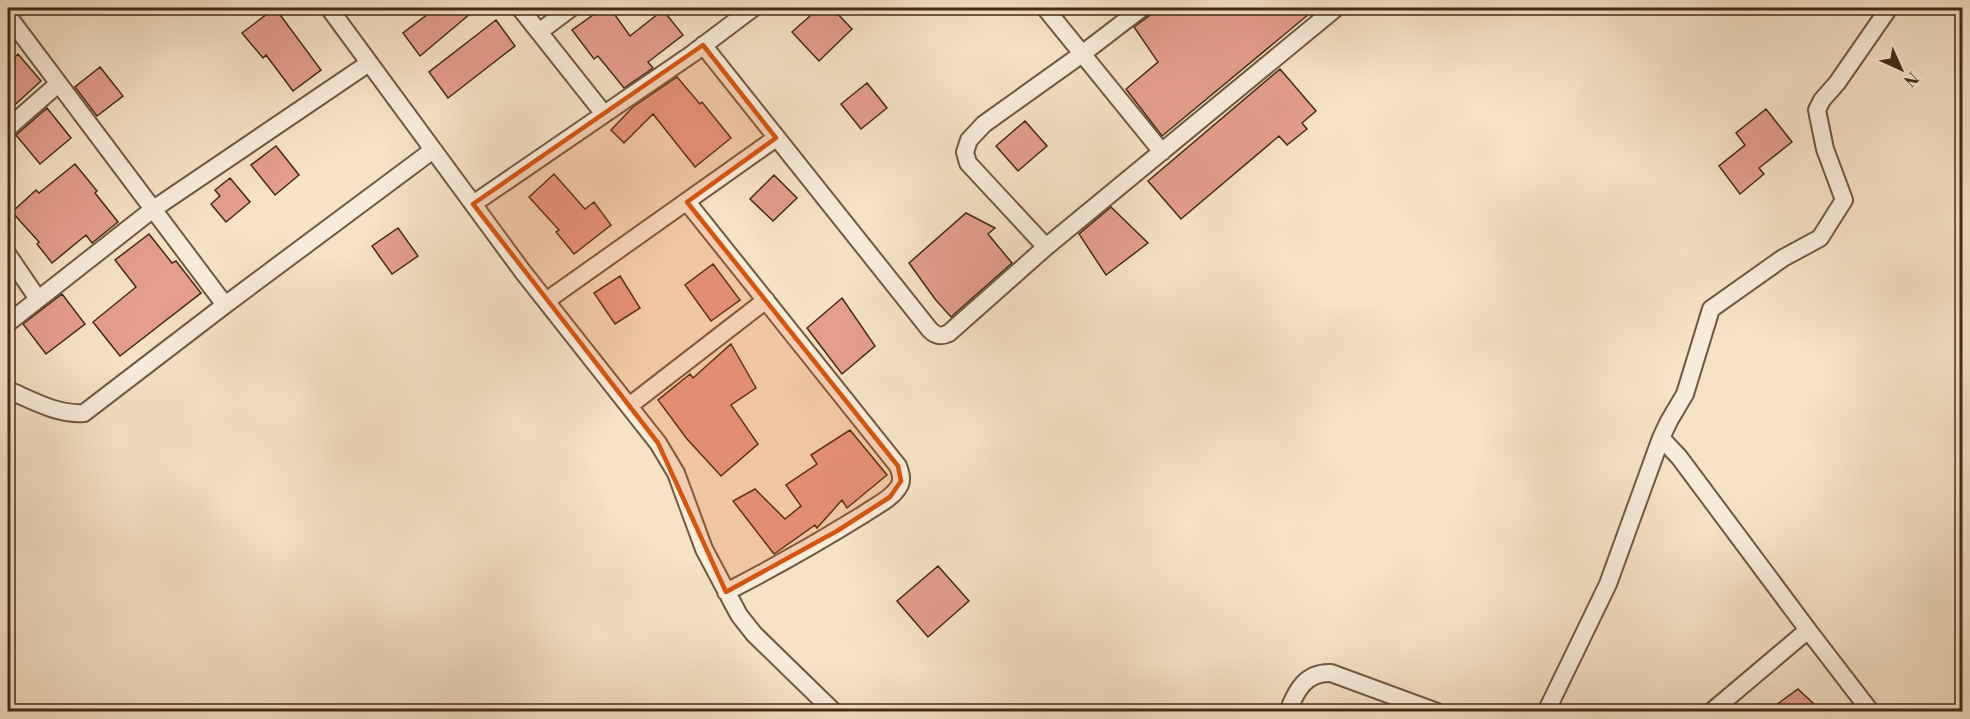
<svg xmlns="http://www.w3.org/2000/svg" width="1970" height="719" viewBox="0 0 1970 719" font-family="'Libre Bodoni',serif">
<style>
.building{fill:#e59d8d;stroke:#432b17;stroke-width:1.5}
.lines{fill:none;stroke-linecap:round;stroke-linejoin:round}
.minor-casing{stroke:#705943;stroke-width:20}
.minor{stroke:#f8ecdb;stroke-width:16}
.marked{fill:#d8540d;fill-opacity:0.2;stroke:#d8540d;stroke-width:4.5;stroke-linejoin:round}
</style>
<rect width="100%" height="100%" fill="#f5e2c7"/>
<filter id="stains"><feTurbulence type="fractalNoise" baseFrequency=".00333" numOctaves="4"/><feColorMatrix values="0 0 0 0 .2 0 0 0 0 .09 0 0 0 0 .02 0 0 0 .5 -.17"/></filter>
<radialGradient id="worn" r=".72"><stop offset=".6" stop-color="#630" stop-opacity="0"/><stop offset="1" stop-color="#630" stop-opacity=".3"/></radialGradient>
<path class="building" d="M275,8l46,62 -28,21 -27,-36 -3,3 -21,-25z
M436,8h41l-57,48 -17,-23z
M603,8h7l20,28 33,-26 20,25 -35,27 5,6 -29,20 -26,-32 -4,3 -22,-29z
M819,8h13l20,21 -33,32 -27,-29z
M1160,8h138l11,6 -147,122 -36,-47 32,-27 -24,-35z
M496,20l19,26 -67,52 -19,-26z
M8,51l6,7 4,-4 23,27 -33,30z
M100,67l23,29 -26,20 -22,-29z
M1280,69l36,42 -14,12 5,6 -20,16 -8,-9 -98,83 -33,-38z
M677,77l23,27 2,-2 29,36 -36,29 -42,-53 -29,29 -13,-13 22,-23z
M867,83l20,25 -26,21 -20,-25z
M47,108l24,30 -31,26 -24,-29z
M1766,109l26,33 -33,26 5,6 -24,20 -21,-28 26,-21 -9,-12z
M1025,121l22,25 -29,25 -22,-25z
M276,146l23,29 -24,20 -24,-30z
M75,164l22,27 -2,2 23,29 -26,21 -6,-8 -34,28 -15,-19 2,-2 -27,-30 24,-22 3,3z
M554,174l31,35 9,-7 17,23 -37,29 -18,-22 3,-2 -30,-33z
M774,175l23,23 -24,23 -23,-22z
M230,178l20,24 -24,20 -15,-18 9,-8 -5,-6z
M1111,207l37,36 -42,32 -27,-41z
M966,213l29,15 -7,6 24,29 -61,54 -16,-18 -26,-36z
M398,228l20,28 -26,18 -20,-28z
M149,234l23,29 4,-2 25,32 -81,63 -27,-34 43,-35 -21,-27z
M713,264l27,36 -29,21 -26,-36z
M620,276l20,32 -25,16 -21,-31z
M62,294l23,30 -39,30 -23,-30z
M842,298l33,48 -33,28 -35,-46z
M731,344l25,44 -25,17 27,39 -37,32 -34,-37 -29,-39 32,-26 3,4z
M850,430l37,45 -40,33 -5,-8 -25,28 -2,-3 -41,29 -41,-53 22,-12 30,30 16,-13 -15,-21 31,-21 -6,-9z
M938,566l31,35 -41,36 -31,-36z
M1798,689l16,15 -5,7h-41z"/>
<g class="lines">
<g class="minor-casing">
<path id="minor" d="M329,8l194,264 135,171 18,30 28,76 35,66 15,19 80,78
M520,8l84,106
M1045,8l117,144
M8,16l217,289
M539,32l32,-24
M703,45l227,285c6,6 11,7 19,3l97,-86 290,-239
M8,128l50,-44
M687,202l211,264c3,8 5,15 0,22 -8,12 -23,18 -34,26 -45,28 -91,54 -138,78
M473,204l219,-150 61,-46
M1046,247l-78,-84 -3,-11 4,-12 15,-16 98,-70 60,-46
M8,255l30,44
M546,301l230,-163
M8,323l144,-113 217,-147
M8,390c24,10 49,25 76,23l141,-108 208,-155
M629,406l137,-106
M1288,712c8,-22 18,-40 43,-39l106,39
M1546,712l62,-128 53,-146
M1711,712l97,-82
M1871,712l-63,-82 -129,-173 -18,-19 8,-17 16,-27 26,-85 72,-51 37,-20 24,-38 -19,-51 -8,-39 5,-10 15,-17 52,-75"/>
</g>
<use href="#minor" class="minor"/>
</g>
<path class="marked" d="M703,45l73,93 -89,64 211,264 3,15 -11,16 -53,34 -111,61 -68,-149 -185,-239z"/>
<rect width="1970" height="719" fill="none" stroke="#f5e2c7" stroke-width="30"/>
<rect x="9" y="9" width="1952" height="701" fill="none" stroke="#432b17" stroke-width="3"/>
<rect x="15" y="15" width="1940" height="689" fill="none" stroke="#432b17" stroke-width="1.5"/>
<g transform="translate(1901 69) rotate(135)" stroke="#f8ecdb" stroke-width="4.5" paint-order="stroke">
<path d="M0-4.5L10 22L0 15L-10 22Z" fill="#432b17"/>
<text y="-9" font-size="16" font-weight="bold" text-anchor="middle" fill="#432b17">N</text>
</g>
<rect width="100%" height="100%" filter="url(#stains)"/>
<rect width="100%" height="100%" fill="url(#worn)"/>
</svg>
